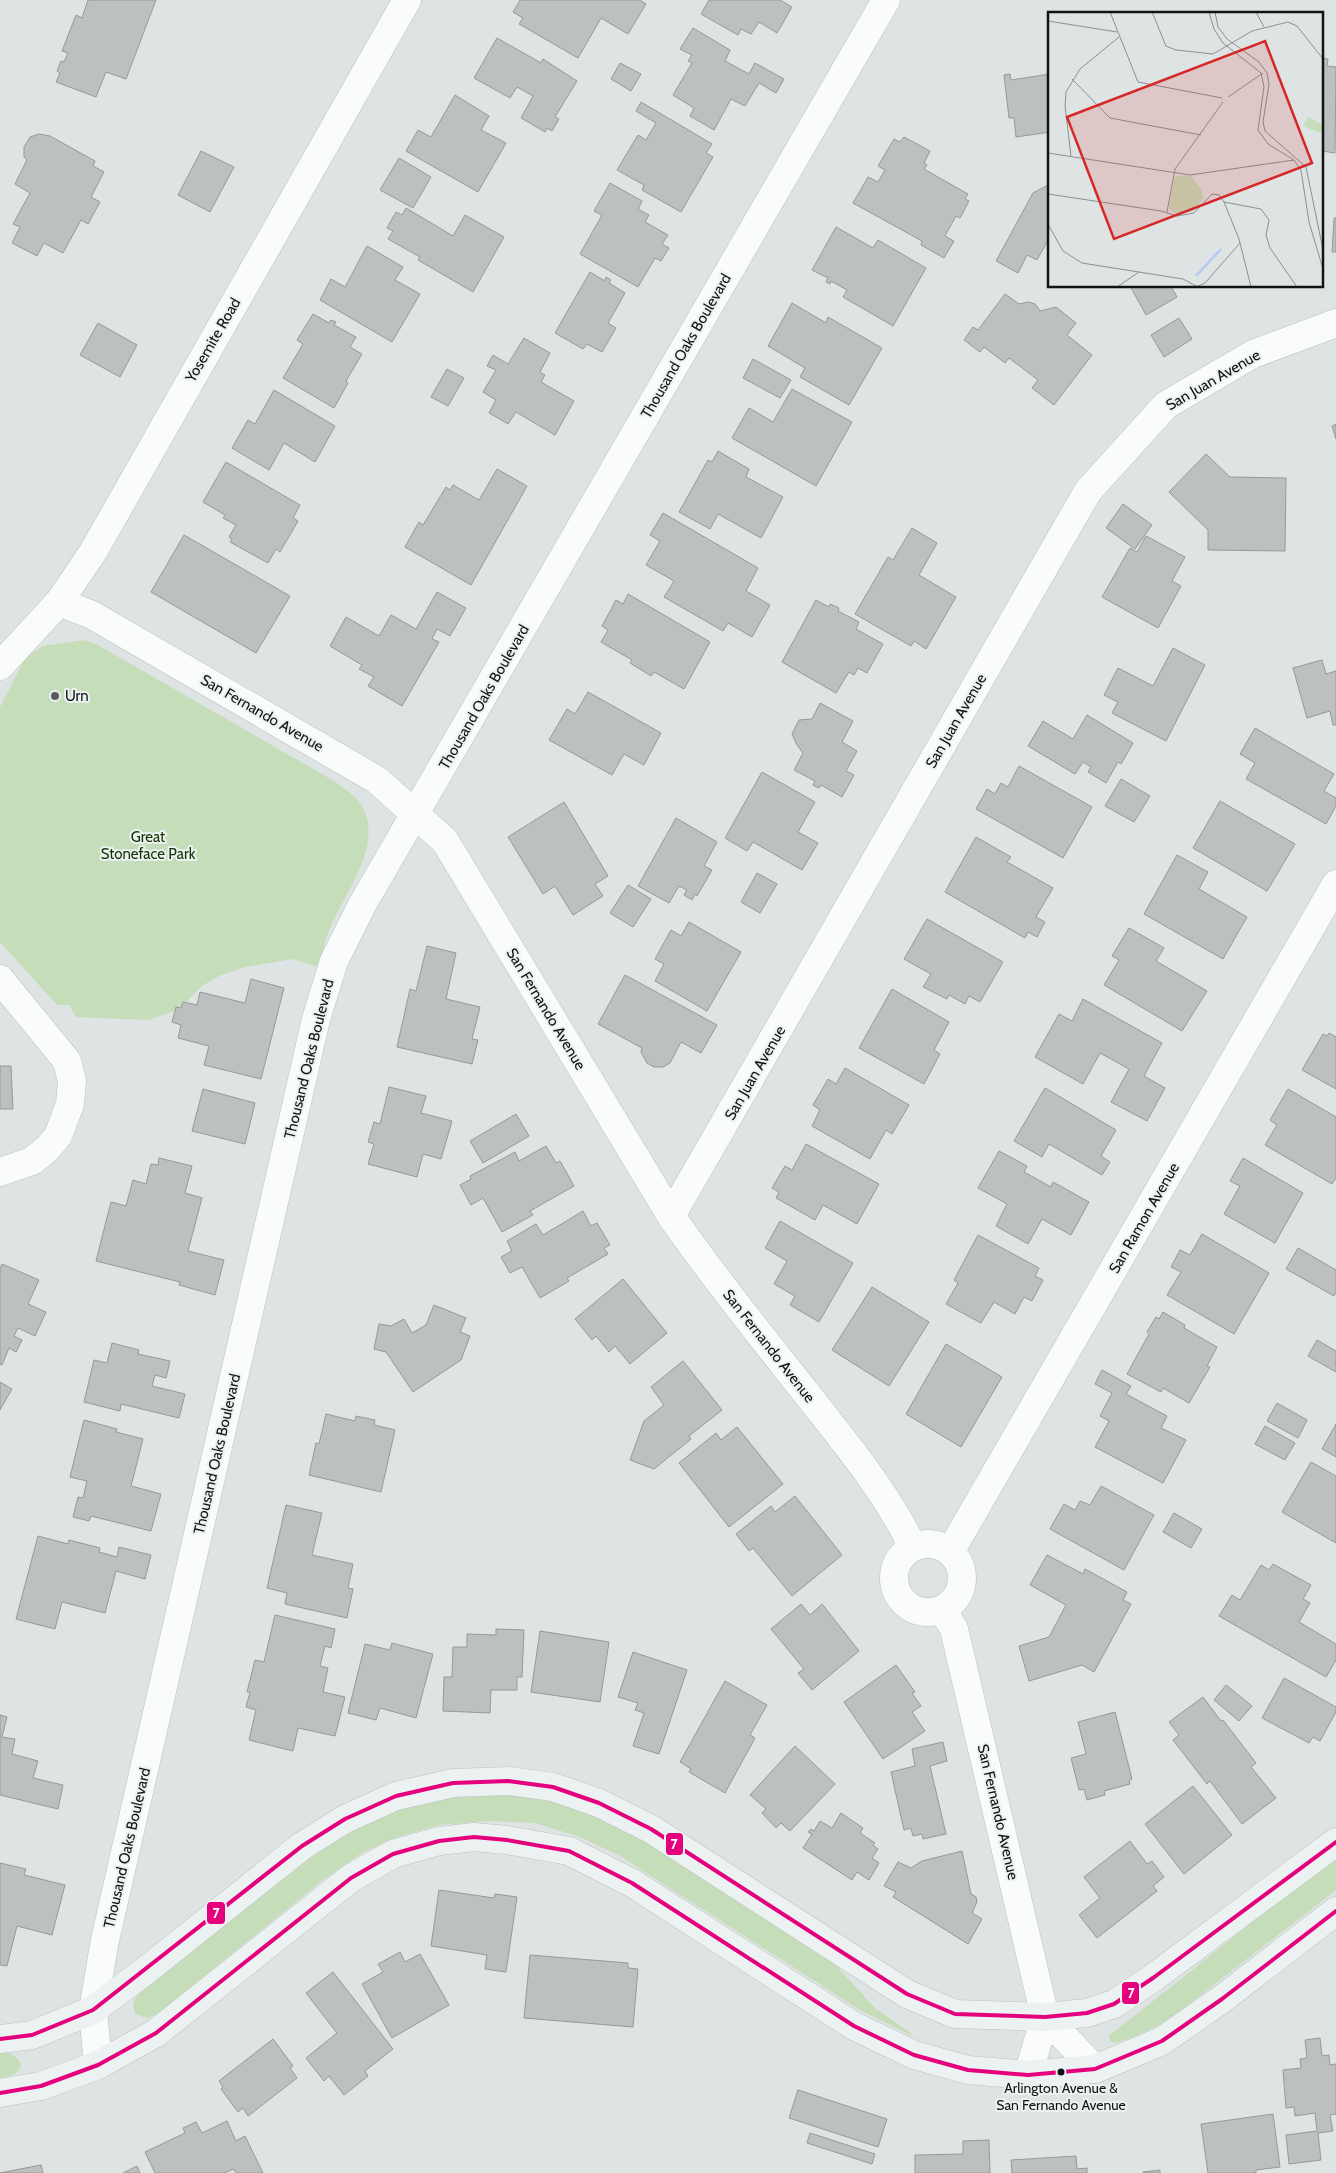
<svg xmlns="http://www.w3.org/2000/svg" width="1336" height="2173" viewBox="0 0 1336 2173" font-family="Cabin,sans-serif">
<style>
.green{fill:#c5ddb9}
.building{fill:#bdc0c0;stroke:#96999a}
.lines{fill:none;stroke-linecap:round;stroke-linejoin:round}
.street-casing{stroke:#bdc0c0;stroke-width:29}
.secondary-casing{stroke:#bdc0c0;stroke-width:29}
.street{stroke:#fafbfb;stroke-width:28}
.secondary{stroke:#ecf2f1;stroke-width:28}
.bus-1-casing{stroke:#ebf2f2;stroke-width:8}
.bus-1{stroke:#e5007d;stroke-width:4}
.poi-dot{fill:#595c5c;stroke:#ebf2f2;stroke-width:2}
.bus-dot{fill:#121414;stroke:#ebf2f2;stroke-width:2}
.labels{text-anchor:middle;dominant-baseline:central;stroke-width:4;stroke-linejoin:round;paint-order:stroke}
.bus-label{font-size:14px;fill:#121414;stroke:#ebf2f2}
.street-label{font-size:15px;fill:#121414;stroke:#ebf2f2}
.poi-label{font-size:15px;fill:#121414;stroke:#ebf2f2;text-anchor:start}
.park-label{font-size:15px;fill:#163200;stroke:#ebf2f2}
.inset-river{fill:none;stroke:#b3caf3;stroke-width:2.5}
.inset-road{fill:none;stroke:#8c9090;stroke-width:1}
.view{fill:#d62828;fill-opacity:0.15;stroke:#d62828;stroke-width:2.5}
.inset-edge{fill:none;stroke:#121414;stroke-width:2.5}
.line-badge{stroke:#ebf2f2;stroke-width:2}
.badge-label{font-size:14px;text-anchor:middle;font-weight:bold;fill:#fff}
</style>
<rect width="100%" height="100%" fill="#dee3e3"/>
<path class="green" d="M84,640l12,4 238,137c7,6 18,12 24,19 30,40 -12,90 -27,126 -6,13 -9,27 -12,41l-27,-8 -47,8 -26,9 -17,10 -23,23 -30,11 -73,-3 -7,-12h-12l-57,-63v-235l25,-49 18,-12z
M493,1791l46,7 54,17 34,14 203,130 45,49 36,25 -1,2 -50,-25 -240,-154 -40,-19 -45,-14 -46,-2 -50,4 -39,11 -38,17 -38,26 -168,136 -9,3 -12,-4c-3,-10 -2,-14 5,-21l157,-128 52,-36 46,-19 43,-12z
M1336,1856v34l-169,131 -33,16 -19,6 -5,-2 -1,-5z
M7,2052c24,10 13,24 -7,26v-25z"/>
<path class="building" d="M88,0h68l-30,79 -20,-7 -10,25 -40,-15 4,-9 -3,-2 4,-10 3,1 4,-9 -6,-2 14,-36 6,3z
M520,0h120l6,4 -18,30 -27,-16 -23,40 -59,-34 4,-6 -10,-6z
M709,0h71l12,7 -15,26 -18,-11 -8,12 -10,-5 -3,6 -37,-21z
M693,28l37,22 -5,11 24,13 6,-11 29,16 -8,14 -17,-10 -14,23 -14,-7 -17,31 -24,-14 4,-8 -21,-13 19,-32 -4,-2 4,-6 -12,-6z
M497,38l44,25 2,-4 34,22 -22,36 4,2 -7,12 -5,-3 -2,4 -24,-14 12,-22 -16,-9 -7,11 -36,-20z
M1322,58l6,1 -1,7 9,1 -1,86 -13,-2z
M620,63l21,11 -10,17 -20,-12z
M1010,74l1,6 39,-6v58l-34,5 -2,-19h-5l-5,-43z
M455,95l34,21 -8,14 25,13 -28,49 -72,-41 12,-21 13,7z
M641,102l71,42 -6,9 7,4 -32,55 -39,-22 2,-5 -27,-15 21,-35 8,5 10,-17 -20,-12z
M39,134l11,2 45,25 -2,5 11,6 -13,25 9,5 -12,22 -7,-4 -18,33 -19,-10 -7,13 -25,-13 8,-16 -7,-3 17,-31 -15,-9 12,-24 -3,-3v-10l6,-10z
M904,137l26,14 -6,12 3,2 -3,4 44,25 -3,5 4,2 -9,17 -4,-2 -11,20 9,5 -10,17 -23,-13 1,-4 -69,-38 15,-26 10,5 7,-12 -7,-4 16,-27 6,3z
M201,151l33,16 -24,45 -32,-17z
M399,158l32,19 -18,31 -33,-18z
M610,183l32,18 -4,8 11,6 -4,7 23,13 -6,9 7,4 -8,13 -6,-3 -17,29 -58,-33 22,-39 -8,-4z
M1050,184v53l-13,23 -10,-5 -9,18 -22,-12 37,-68z
M406,208l47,28 12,-21 39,22 -31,55 -55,-32 2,-3 -32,-18 5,-8 -6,-3 9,-16 6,3z
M1334,218h2v34h-4z
M836,227l37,21 5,-8 48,28 -33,58 -50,-29 4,-7 -16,-9 -1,3 -4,-2 2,-4 -16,-8z
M367,246l36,21 -8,13 25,14 -28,48 -72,-42 11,-21 14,8z
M590,272l15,9 1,-4 5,3 -2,3 16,10 -17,30 8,5 -14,24 -15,-8 -4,5 -28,-16z
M1130,286h41l6,11 -31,18z
M1005,294l14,10 10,-2 6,2 5,7 16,-4 20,16 -9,12 25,20 -38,50 -22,-17 6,-8 -29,-22 -4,5 -21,-16 -4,5 -16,-12 9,-13 5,3z
M792,303l34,20 2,-6 54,31 -33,57 -49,-28 5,-9 -37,-22z
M313,314l16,9 2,-3 5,2 -2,3 22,12 -6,10 12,7 -16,27 2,2 -14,25 -51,-30 20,-34 -6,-4z
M1179,318l13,21 -28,18 -13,-22z
M98,323l39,22 -17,32 -40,-22z
M524,338l26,15 -10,19 5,3 -4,7 33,19 -19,34 -39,-23 -8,12 -19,-11 7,-13 -13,-8 13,-22 -9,-4 6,-11 15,9z
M753,359l38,21 -11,18 -37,-20z
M447,369l17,9 -16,28 -17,-9z
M792,389l60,33 -36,64 -84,-48 17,-30 24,14z
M274,390l61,36 -20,36 -31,-19 -15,27 -37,-22 16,-28 7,4z
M1336,424v15l-4,-13z
M718,451l31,18 -3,8 37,20 -22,41 -43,-24 -8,15 -31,-17 29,-52 4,2z
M1206,454l24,23 56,1 -1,73 -77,-1v-20l-39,-38z
M226,462l74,43 -7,13 5,3 -18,31 -4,-3 -8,14 -38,-21 2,-3 -3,-2 7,-12 -13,-7 2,-3 -22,-13z
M497,469l30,17 -56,99 -66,-38 14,-25 4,3 23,-38 4,3 3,-5 26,15z
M1123,504l29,21 -17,24 -29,-21z
M663,513l95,55 -12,23 24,14 -18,32 -24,-14 -5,8 -59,-34 10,-16 -28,-16 14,-24 -10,-6z
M912,528l25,15 -18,32 37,22 -30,52 -12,-8 -3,5 -56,-32 33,-57 5,3z
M184,535l106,61 -34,57 -105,-61z
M1146,536l39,21 -13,24 9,5 -23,42 -56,-31 28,-49 7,4z
M437,592l29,16 -16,28 -13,-7 -5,10 7,3 -37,64 -34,-20 6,-9 -15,-8 3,-4 -32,-19 16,-29 33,19 12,-21 25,14z
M628,594l82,48 -26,47 -30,-17 -3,4 -21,-13 2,-3 -31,-18 7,-12 -6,-4 14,-26 7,4z
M816,600l13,7 1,-3 9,4 -1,3 21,11 -3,7 27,15 -16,29 -9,-5 -4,7 -5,-3 -13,21 -54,-31z
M1173,648l32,17 -39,76 -54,-28 6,-11 -14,-7 14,-27 35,18z
M1322,660l4,14 10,-3v54h-3l-3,-14 -23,7 -14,-50z
M588,692l73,41 -17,32 -20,-11 -12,21 -63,-35 18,-31 8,5z
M820,703l33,18 -11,21 15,9 -11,20 8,4 -12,22 -21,-12 -2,3 -6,-3 2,-4 -21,-11 9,-17 -6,-8 -5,-11 7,-14 13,-1z
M1087,715l46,28 -12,21 -3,-2 -12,21 -18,-11 3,-5 -8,-5 -8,12 -47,-28 15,-25 30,18z
M1255,728l79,46 -10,17 12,7v8l-10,18 -80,-45 9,-16 -15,-9z
M1019,766l73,41 -29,51 -87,-49 11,-20 8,5 6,-11 7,4z
M762,772l53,30 -17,30 20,11 -16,27 -49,-28 -6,9 -22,-13z
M1121,779l29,17 -16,26 -29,-16z
M1220,801l75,43 -28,47 -74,-43z
M564,802l44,74 -13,8 8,12 -30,19 -18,-29 -12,8 -35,-57z
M676,818l41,24 -13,24 8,4 -15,26 -2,-2 -3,6 -8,-5 3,-5 -8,-4 -10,17 -31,-17z
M976,837l35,20 -4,5 46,26 -17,29 9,5 -8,15 -9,-5 -3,6 -80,-46z
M1177,855l31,17 -9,17 48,28 -24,42 -79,-45z
M757,873l20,11 -17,29 -19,-11z
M628,885l23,14 -18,28 -23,-14z
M927,919l76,43 -23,40 -11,-6 -4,8 -16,-9 -2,4 -24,-12 8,-13 -27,-15z
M689,922l52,30 -34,59 -52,-30 9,-17 -9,-5 16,-29 10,6z
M1129,928l35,20 -8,13 51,30 -25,40 -78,-46 15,-25 -7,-4z
M427,946l29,7 -10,46 34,8 -8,32 6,1 -6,24 -75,-17 13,-58 6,2z
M625,975l92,50 -16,28 -20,-11 -11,21 -7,4h-9l-7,-4 -6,-11 1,-4 -44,-24z
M251,979l33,9 -23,91 -57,-14 5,-19 -31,-8 3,-13 -9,-3 4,-15 5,1 2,-6 14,3 3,-13 45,11z
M892,989l57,33 -15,28 6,4 -16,30 -65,-36z
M1083,999l79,44 -18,33 21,12 -18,33 -36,-19 18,-33 -29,-16 -17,31 -48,-27 24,-43 13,7z
M1329,1033l7,4v52l-34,-19 21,-36 4,2z
M0,1066h11l2,43h-13z
M845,1068l64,37 -17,29 -6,-4 -16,29 -58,-33 8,-16 -7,-5 15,-26 8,5z
M389,1087l37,9 -5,17 31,8 -11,38 -18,-5 -6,23 -49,-13 6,-20 -6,-2 6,-20 6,2z
M1045,1088l71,42 -15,26 9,6 -8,13 -53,-31 -7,13 -28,-16z
M203,1089l52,14 -10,41 -53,-13z
M1288,1089l48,28v61l-4,6 -67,-39 12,-20 -7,-5z
M516,1114l13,22 -46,27 -13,-22z
M806,1144l73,40 -22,40 -34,-19 -8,15 -39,-22 3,-6 -7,-4 13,-22 7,4z
M546,1146l10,17 4,-2 14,25 -44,25 3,4 -31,17 -19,-34 -12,7 -11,-20 11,-6 -1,-3 45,-24 4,9z
M999,1151l28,15 -3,6 27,15 2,-5 36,20 -18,33 -29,-16 -14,25 -32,-18 11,-22 -29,-16z
M159,1158l33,8 -7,27 17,5 -14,53 36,9 -9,35 -36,-10 1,-3 -84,-21 15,-59 15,4 7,-26 13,4 5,-20 7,1z
M1243,1158l60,35 -28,50 -51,-29 16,-28 -10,-5z
M583,1211l8,15 6,-3 13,22 -6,3 4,6 -41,24 2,3 -29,17 -18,-31 -12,6 -9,-16 11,-6 -5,-10 29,-17 7,11z
M780,1221l73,42 -34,59 -29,-17 5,-9 -21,-12 13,-23 -22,-13z
M1202,1234l67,39 -35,61 -67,-39 14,-23 -10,-5 9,-17 10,5z
M978,1235l61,33 -4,8 8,4 -11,21 -8,-4 -9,17 -21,-12 -13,21 -35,-19 12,-21 -4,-3z
M1298,1248l38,22v22l-2,4 -48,-27z
M2,1264l37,16 -11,24 18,8 -11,24 -17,-8 -4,8 8,4 -6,12 -7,-4 -7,17 -2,-1v-95z
M623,1279l44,54 -37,31 -15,-18 -6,6 -13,-16 -4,4 -17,-21z
M872,1287l57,35 -40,64 -57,-36z
M434,1305l32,13 -6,14 10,4 -9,24 -48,32 -27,-40 -12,-3 5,-25 12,2 13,-7 8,14 14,-8z
M1163,1312l22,13 -1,3 33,19 -10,19 3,1 -21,36 -26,-15 -2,4 -34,-18 22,-40 -2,-2 9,-15 3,2z
M1317,1340l19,11v21l-28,-16z
M112,1343l27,7 -1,4 32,7 -4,17 -11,-3 -3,11 33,8 -6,24 -58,-14 -1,7 -36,-9 10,-42 13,3z
M946,1344l56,33 -41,70 -55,-33z
M683,1361l39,49 -33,26 2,3 -37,30 -24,-9 14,-39 20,-16 -13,-18z
M1102,1370l29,16 -5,8 41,22 -6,12 25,12 -23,43 -68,-36 14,-26 -9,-5 12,-23 -17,-9z
M0,1382l12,7 -12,21z
M1277,1403l30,17 -9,18 -31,-17z
M326,1414l29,7 1,-5 19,4 -1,5 21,5 -14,62 -72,-17 7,-32 3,1z
M84,1420l33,9 -1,3 27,7 -12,47 30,8 -10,37 -60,-15 -2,5 -16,-4 5,-20 5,1 4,-17 -17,-4z
M1336,1424v33l-14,-8z
M1265,1426l30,17 -10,17 -30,-16z
M737,1427l46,57 -54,43 -50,-64 37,-30 5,7z
M1311,1462l25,14v67l-54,-31z
M1101,1486l53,29 -30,55 -74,-41 14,-25 11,6 5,-9 10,4z
M795,1496l47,59 -50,41 -39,-48 -4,3 -13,-17 35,-28 4,6z
M286,1505l36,8 -10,42 41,9 -5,24 5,1 -6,29 -62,-14 2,-11 -20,-5z
M1174,1513l28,16 -11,19 -28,-16z
M38,1536l30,8 1,-4 31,8 -1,4 18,5 2,-10 32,8 -6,24 -29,-8 -11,42 -43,-11 -7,27 -39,-10z
M1047,1555l36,19 2,-5 42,23 -4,8 8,4 -37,68 -12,-7 -53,16 -10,-35 30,-9 17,-32 -36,-20z
M1273,1564l38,21 -8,14 7,4 -11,19 37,22v16l-10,17 -107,-61 13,-21 8,5 21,-35 8,5z
M801,1604l9,11 12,-11 37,47 -47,39 -14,-17 6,-4 -33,-40z
M275,1615l60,14 -4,19 -6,-2 -5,20 8,2 -5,24 22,5 -10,39 -37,-8 -5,23 -44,-11 7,-30 -10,-3 4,-15h-3l8,-32 9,2z
M496,1629l28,1 -2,47h-5v13h-26l-1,23 -47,-2 1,-34h8l1,-30h14v-13l29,1z
M540,1631l69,11 -9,60 -69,-10z
M392,1643l41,11 -17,64 -36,-10 -4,12 -28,-7 17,-69 25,6z
M633,1652l54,18 -28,84 -26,-8 11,-33 -9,-3 3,-7 -20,-6z
M896,1665l19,27 -3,1 9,13 -9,6 13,19 -42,28 -39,-57z
M1284,1678l52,29v5l-16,29 -7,-4 -4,6 -47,-25z
M725,1681l42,24 -17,30 5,3 -30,55 -36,-21 2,-3 -11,-7z
M1226,1685l26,21 -13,15 -25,-21z
M1203,1697l18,24 2,-1 33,43 -5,4 25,31 -34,26 -32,-43 -3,3 -34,-44 6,-5 -10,-13z
M1115,1712l17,67 -3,1 1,4 -26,7 1,4 -18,5 -3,-11 -5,1 -8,-32 15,-4 -8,-32z
M0,1715l7,2 -5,20 13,2 -3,15 26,7 -5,17 30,7 -5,24 -58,-14z
M943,1742l4,19 -17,5 16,68 -23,5 -1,-5 -9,2 -2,-8 -7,2 -13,-58 24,-6 -3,-17z
M795,1746l40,38 -45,47 -9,-8 -5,5 -14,-15 4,-4 -16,-14z
M1193,1786l39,49 -48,39 -39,-50z
M841,1813l22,15 -3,5 15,10 -2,2 5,4 -6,9 7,5 -10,17 -12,-8 -5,8 -49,-32 9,-14 -4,-2 3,-3 3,2 6,-10 12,7z
M1130,1841l17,23 5,-3 12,16 -11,9 4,5 -60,47 -18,-23 21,-17 -16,-21z
M962,1851l9,43 5,3 1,5 -5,11 10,6 -14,25 -75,-47 3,-5 -12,-6 14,-24 13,6 11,-7z
M0,1863l26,6 -2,6 41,10 -13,50 -35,-9 -10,40 -7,-1z
M439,1890l55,8 1,-4 22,3 -11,75 -21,-3 2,-14 -56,-9z
M400,1952l5,10 15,-8 29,51 -57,33 -30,-54 21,-12 -5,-8z
M530,1955l98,8v5l10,1 -5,58 -109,-9z
M333,1972l60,77 -28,22 3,5 -24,19 -15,-19 -5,5 -18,-23 31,-25 -31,-40z
M1320,2038l2,18 7,-1 1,10 6,-1v50l-6,1 3,16 -15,2 3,27 -32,4 -3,-29 31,-4 -2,-18 -20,3 -1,-9 -8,1 -3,-38 18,-2 -1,-9 7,-1 -2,-18z
M273,2039l20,27 -3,2 7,10 -49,38 -5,-8 -5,4 -17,-23 2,-2 -4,-6z
M798,2090l89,29 -9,28 -89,-29z
M1273,2114l7,53 -24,3v3h-48l-7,-49z
M227,2121l9,20 9,-5 18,37h-27l-2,-4 -10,4h-69l-10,-21 40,-19 -2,-5 13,-6 6,11z
M810,2133l65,21 -3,10 -65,-21z
M989,2140l1,33h-75v-18l48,-1v-13z
M1076,2156l1,13 10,-1v5h-75l-1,-13z
M41,2165l2,8h-43z
M137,2166l3,7h-17z
M1160,2170v3h-17v-1z"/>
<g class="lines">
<g class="street-casing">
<path id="street" d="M59,602l33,13 285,165 68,61 226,375c45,65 95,126 143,187 37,47 73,91 99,144
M0,666l59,-64 34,-50 314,-552
M0,979l67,82 5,20 -2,23 -12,32 -11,13 -15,12 -32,11
M671,1216l417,-725 78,-86 87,-51 83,-31
M894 1578a34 34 0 1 1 68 0a34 34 0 1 1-68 0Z
M950,1552l386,-668
M942,1609l12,20 91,388 -17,58
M1045,2017l50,52
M98,2065l-5,-55 12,-70 211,-921 18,-58 28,-56 524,-905"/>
</g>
<g class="secondary-casing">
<path id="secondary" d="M0,2039l32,-4 61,-25 52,-39 157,-125 43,-27 51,-23 57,-13 55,-2 45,6 46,16 52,26 256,165 48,20 90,3 42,-4 27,-9 39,-26 183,-136
M0,2093l41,-7 57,-21 58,-32 195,-155 42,-24 46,-13 35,-4 33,3 62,11 63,32 222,143 60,29 54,15 60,5 67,-6 67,-28 60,-42 114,-88"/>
</g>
<use href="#street" class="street"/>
<use href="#secondary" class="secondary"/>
<g class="bus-1-casing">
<path id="bus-1" d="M0,2039l32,-4 61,-25 209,-164 43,-27 51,-23 57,-13 55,-2 45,6 46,16 52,26 256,165 48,20 90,3 42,-4 27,-9 39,-26 183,-136
M0,2093l41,-7 57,-21 58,-32 195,-155 42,-24 46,-13 35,-4 33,3 62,11 63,32 222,143 60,29 54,15 60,5 67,-6 67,-28 60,-42 114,-88"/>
</g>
<use href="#bus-1" class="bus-1"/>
</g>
<circle class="poi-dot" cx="55" cy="696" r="5"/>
<circle class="bus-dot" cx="1061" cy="2072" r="4.5"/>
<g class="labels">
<g class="bus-label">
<text x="1061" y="2088">Arlington Avenue &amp;<tspan x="1061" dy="17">San Fernando Avenue</tspan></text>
</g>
<g class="street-label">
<text transform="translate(213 340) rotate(-60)">Yosemite Road</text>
<text transform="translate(686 346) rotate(-60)">Thousand Oaks Boulevard</text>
<text transform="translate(1213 380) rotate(-30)">San Juan Avenue</text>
<text transform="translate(484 697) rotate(-60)">Thousand Oaks Boulevard</text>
<text transform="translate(262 713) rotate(30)">San Fernando Avenue</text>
<text transform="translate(956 721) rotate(-60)">San Juan Avenue</text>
<text transform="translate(546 1009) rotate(59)">San Fernando Avenue</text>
<text transform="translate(309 1059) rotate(-76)">Thousand Oaks Boulevard</text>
<text transform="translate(755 1073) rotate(-60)">San Juan Avenue</text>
<text transform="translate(1144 1218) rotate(-60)">San Ramon Avenue</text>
<text transform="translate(769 1346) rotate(52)">San Fernando Avenue</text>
<text transform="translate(217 1454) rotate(-77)">Thousand Oaks Boulevard</text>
<text transform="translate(998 1812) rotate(77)">San Fernando Avenue</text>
<text transform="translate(127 1848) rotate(-77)">Thousand Oaks Boulevard</text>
</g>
<g class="poi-label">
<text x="65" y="696">Urn</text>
</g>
<g class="park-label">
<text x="148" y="837">Great<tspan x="148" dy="17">Stoneface Park</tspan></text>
</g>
</g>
<g transform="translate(1048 12)">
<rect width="275" height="275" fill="#dee3e3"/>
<path d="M260,105l15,8 -2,8 -18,-7zM130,164h13l11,14 1,8 -9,13 -17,3 -8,-5 5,-31z" fill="#c5ddb9"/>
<path class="inset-river" d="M148,264l25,-27"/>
<path class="inset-road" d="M62,0l28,70 84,16M104,0l14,34 10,4 37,4 39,-23 36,-9 9,4 26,33M161,0l5,17 9,14 38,30 3,14 -6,43 10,14 26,16 7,10 8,52 14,47M167,0l3,15 9,12 32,23 8,11 2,11 -6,38 2,9 41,36 17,83M208,0l8,15M0,9l69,11M24,67l38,39 91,17M180,85l35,-24M0,141l142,22 104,-15M23,144l-6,-50 1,-14 14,-23 39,-32M0,182l113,17 16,5 17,-3 18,-19 7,1 5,7 37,7 8,11 -3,15 4,13 27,39M176,190l15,37 12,48M119,200l8,-43 48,-67M0,212l15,27 19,12 101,16 15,8M69,275l22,-15M148,275l9,-4 35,-40"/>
<path class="view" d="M217,29l47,122 -198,76 -47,-122z"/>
<rect width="275" height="275" class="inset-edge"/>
</g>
<g class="line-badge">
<rect x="665" y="1832" width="19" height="24" rx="5" fill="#e5007d"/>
<rect x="206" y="1901" width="20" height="24" rx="5" fill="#e5007d"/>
<rect x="1121" y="1981" width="19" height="24" rx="5" fill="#e5007d"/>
</g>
<g class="badge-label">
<text x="674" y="1849">7</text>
<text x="216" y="1918">7</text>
<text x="1131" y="1998">7</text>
</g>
</svg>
